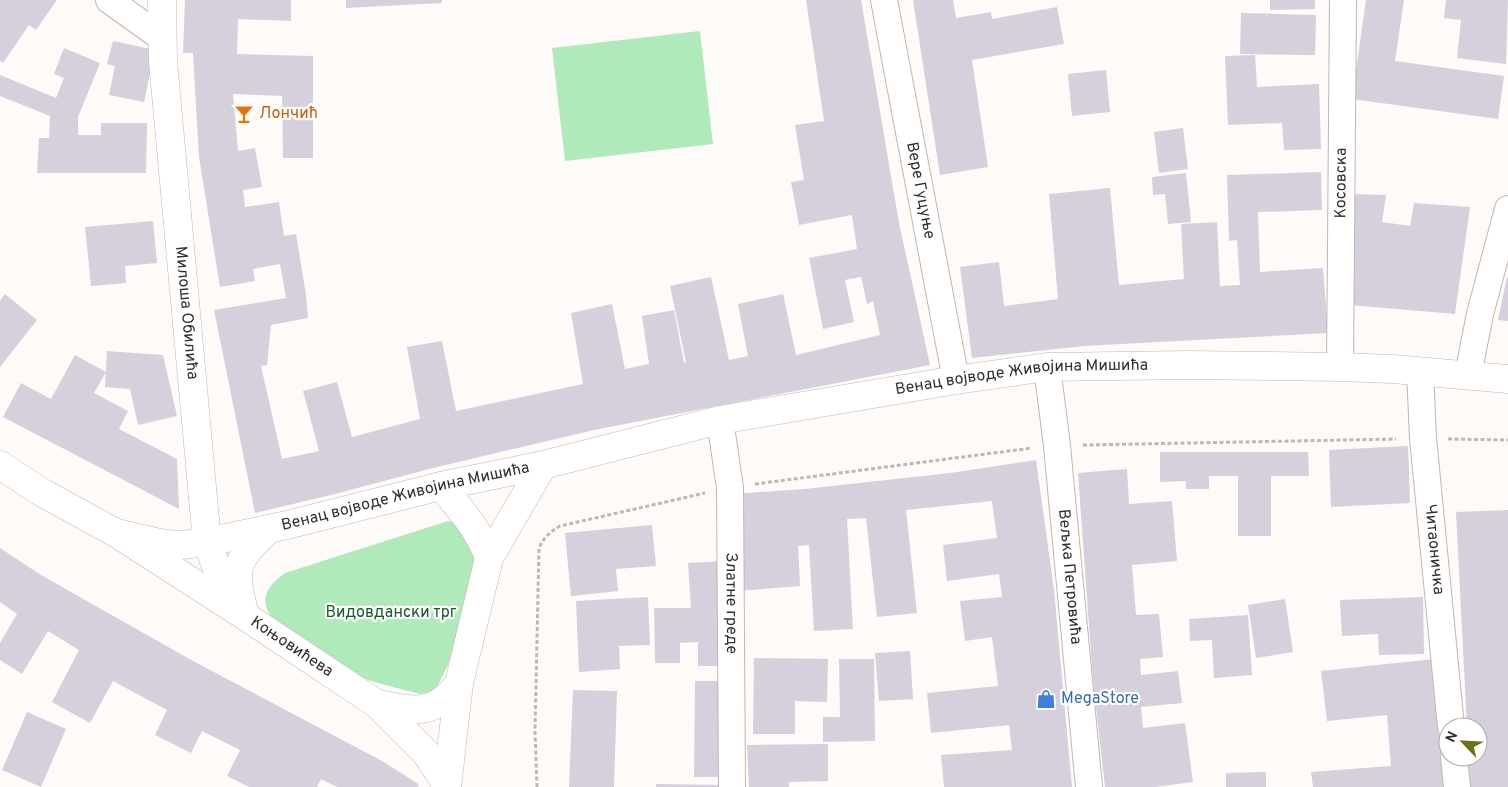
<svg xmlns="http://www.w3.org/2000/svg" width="1508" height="787" viewBox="0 0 1508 787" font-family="Overpass,sans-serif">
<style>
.green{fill:#b0e9ba}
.building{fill:#d6cfdc}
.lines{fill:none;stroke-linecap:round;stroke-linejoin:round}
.minor-casing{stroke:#c4b5ad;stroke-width:28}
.tertiary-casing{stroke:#c4b5ad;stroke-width:29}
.secondary-casing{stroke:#c4b5ad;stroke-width:29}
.path{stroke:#bcb8b5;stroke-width:3;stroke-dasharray:4 2.5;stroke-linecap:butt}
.minor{stroke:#fff;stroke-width:26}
.tertiary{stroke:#fff;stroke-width:28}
.secondary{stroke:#fff;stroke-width:28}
.labels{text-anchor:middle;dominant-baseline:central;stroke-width:4.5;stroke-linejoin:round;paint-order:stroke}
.food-label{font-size:16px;fill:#c56008;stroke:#fff;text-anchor:start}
.street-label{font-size:16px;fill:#342e2b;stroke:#fff}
.park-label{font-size:16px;fill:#145c2b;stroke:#fff}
.shop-label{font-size:16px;fill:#366cbe;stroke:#fff;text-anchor:start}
</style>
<rect width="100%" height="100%" fill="#fdfaf8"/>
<path class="green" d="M700,31l13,113 -148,17 -13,-113z
M448,521l14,3 17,20 -4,43 -28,80 -9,18 -7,7 -11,2c-22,-6 -45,-11 -67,-19 -13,-5 -26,-17 -38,-25 -29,-19 -77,-44 -30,-77z"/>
<path class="building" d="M0,0h57l-21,30 -7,-5 -26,38 -3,-2z
M185,0h106v21l-53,-2 -1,35 76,2v102h-30l-1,-62 -49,-2 5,57 17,-3 7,39 -19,3 2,17 34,-5 5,34 12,-2 10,61 2,23 -37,7 -4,40 -6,1 21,93 37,-8 -16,-60 34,-9 15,55 68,-18 -13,-72 35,-6 14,70 127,-27 -12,-71 41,-9 13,65 24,-5 -7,-48 32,-6 10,53 2,-1 -16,-76 41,-9 18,83 19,-4 -10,-52 45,-10 13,61 84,-20 -7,-34 -6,3 -6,-27 -16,3 9,42 -31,7 -14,-71 48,-9 -5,-34 -53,10 -8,-43 13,-2 -9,-55 29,-4 -18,-121h55l38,223 31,142 -336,65 -161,38 -102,27 -76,18 -41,-203 72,-12 -6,-34 -27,5 2,12 -35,6 -21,-130 -6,-104h-10z
M346,0h96v3l-96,5z
M913,0h40l3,18 35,-6 1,7 65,-12 7,37 -92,16 16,107 -48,8z
M1270,0h45v9l-45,1z
M1366,0h38l-9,61 109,15 -6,43 -146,-20z
M1446,0h62l-2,64 -49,-6 4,-38 -17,-2z
M1241,13l75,2 -1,40 -75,-1z
M113,41l42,9 -11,52 -35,-7 6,-29 -8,-2z
M64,48l36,15 -22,54v18h23v-12h46l-1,50h-109l2,-35h10l1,-22 -50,-20v-21l56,23 8,-20 -10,-4z
M1255,55l2,32 62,-3 2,65 -37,1 -2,-27 -54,2 -3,-69z
M1106,70l4,42 -38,4 -4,-42z
M1183,128l5,41 -29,4 -5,-41z
M1321,172l1,38 -64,2 2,60 63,-4 5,65 -244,13 -112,12 -12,-91 39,-5 5,44 54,-7 -9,-105 61,-6 9,97 65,-6 -3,-55 36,-2 3,64 20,-1 -3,-45 -8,1 -2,-66z
M1186,173l5,49 -23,2 -3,-30 -12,1 -1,-18z
M1349,194l37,1 -4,27 28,4 4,-23 56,4 -15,107 -105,-9z
M153,221l4,42 -32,3 1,17 -35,3 -6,-59z
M1507,277h1v44l-10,-1z
M5,294l32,26 -37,47v-66z
M107,351l56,4 14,61 -39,9 -8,-36 -25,-2z
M75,355l31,17 -12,21 34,18 -9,18 58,30 2,50 -176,-92 18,-34 30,16z
M1408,446l2,57 -79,4 -2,-57z
M1160,452h148l1,24h-38v60h-33v-60h-29v13h-23v-8l-26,1z
M1036,460l18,130 18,197h-128l-3,-32 71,-5 -3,-25 -78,8 -4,-40 71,-7 -6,-49 -27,4 -5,-40 42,-4 -3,-23 -52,7 -4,-36 54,-7 -5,-37 -86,9 11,103 -40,4 -11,-99 -19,1 6,110 -39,2 -5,-86 -11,1 2,40 -61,5 -7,-97 73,-5 145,-16z
M1127,469l2,35 43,-3 5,60 -45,4 4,50 23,-1 4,43 -23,2 1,16 37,-4 4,32 -41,4 2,21 42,-5 8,59 -38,5h-50l-12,-107 -15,-207z
M1508,510v277h-39l-1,-30h10v-30h-11l-11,-215z
M652,525l4,41 -40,3 2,22 -47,5 -6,-63z
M0,548l41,27 152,86 189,100 35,22 2,4h-82l-16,-8 -4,8h-68l-22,-11 13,-26 -38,-19 -11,22 -36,-18 12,-25 -54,-29 -23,42 -38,-21 27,-52 -31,-19 -26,43 -22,-14v-17l17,-29 -17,-12z
M722,561l4,105h-28v-24l-18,1v20h-25l-1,-55h37l-3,-45z
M648,597l2,48 -31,1 1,23 -41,3 -3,-71z
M1423,597l1,57 -45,1 -1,-21 -36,2 -2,-36z
M1285,599l8,53 -37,6 -8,-53z
M1248,615l4,60 -38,3 -2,-38 -22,1 -1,-22z
M910,651l3,48 -34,2 -4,-48z
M754,658l74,1 -1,43 -32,-1v33h-42z
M839,659h35l1,82 -52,1v-25h17z
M1434,659l14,128h-135l-2,-15 80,-6 -4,-51 -60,6 -6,-50z
M695,681h29l1,96h-31z
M573,690l44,1 -3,96h-45z
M27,712l39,17 -25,58 -39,-17z
M828,744v37l-39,1v5h-40l-2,-42z
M1266,772v15h-40v-14z
M656,784l69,1 -1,2h-68z"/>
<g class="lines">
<g class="minor-casing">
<g id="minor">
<path d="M109,0l53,38"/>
<path id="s1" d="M884,0l72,380"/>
<path id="s2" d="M1047,367l10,79 32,341"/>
<path id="s3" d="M1340,367l3,-367"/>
<path id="s4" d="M1420,371l3,67 28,289"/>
<path d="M1468,375l12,-61 28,-105"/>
<path id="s5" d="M720,420l10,68 2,299"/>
<path d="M1454,757l3,30"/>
</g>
</g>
<g class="tertiary-casing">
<g id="tertiary">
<path id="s6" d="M162,0l1,61 44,481"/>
</g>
</g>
<g class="secondary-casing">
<g id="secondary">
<path id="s7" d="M0,465l41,27 75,41 129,83 132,88 49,49 21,32"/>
<path d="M441,486c19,23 38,43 48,72"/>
<path id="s8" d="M116,533l48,11 17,1 26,-3 80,-17 154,-39 102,-21 177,-45 236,-40 91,-13 141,-2 152,2 53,2 115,10"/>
<path d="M207,542l10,27 21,35"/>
<path d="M245,616c-12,-49 -12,-53 24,-87"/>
<path d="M377,704c37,7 57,13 82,-21"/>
<path d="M447,787l12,-104 30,-125 54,-93"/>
</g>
</g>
<path class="path" d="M1448,439l60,1
M1083,445l313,-6
M755,484l277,-36
M537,787l-2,-56 4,-183c5,-11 11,-16 21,-22l145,-33"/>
<use href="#minor" class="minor"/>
<use href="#tertiary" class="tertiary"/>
<use href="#secondary" class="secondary"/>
</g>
<defs>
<g id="bar-bare" transform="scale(1.5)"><path d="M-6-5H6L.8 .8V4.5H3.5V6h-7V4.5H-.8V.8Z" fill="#e8710a" stroke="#fff" stroke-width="2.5" paint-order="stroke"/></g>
<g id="shop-bare" transform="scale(1.5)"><path d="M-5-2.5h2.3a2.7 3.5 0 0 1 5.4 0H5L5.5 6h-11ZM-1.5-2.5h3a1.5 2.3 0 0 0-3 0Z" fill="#3f7fe0" stroke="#fff" stroke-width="2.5" paint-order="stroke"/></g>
</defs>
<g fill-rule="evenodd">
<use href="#bar-bare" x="244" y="114"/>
<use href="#shop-bare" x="1046" y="699"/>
</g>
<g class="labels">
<g class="food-label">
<text x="259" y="114">Лончић</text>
</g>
<g class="street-label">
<text stroke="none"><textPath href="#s3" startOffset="184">Косовска</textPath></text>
<text stroke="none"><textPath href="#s1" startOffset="194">Вере Гуцуње</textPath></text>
<text stroke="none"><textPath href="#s6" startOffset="314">Милоша Обилића</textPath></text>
<text stroke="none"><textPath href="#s8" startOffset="925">Венац војводе Живојина Мишића</textPath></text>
<text stroke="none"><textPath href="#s8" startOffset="296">Венац војводе Живојина Мишића</textPath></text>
<text stroke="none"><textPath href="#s4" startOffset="179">Читаоничка</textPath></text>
<text stroke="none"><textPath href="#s2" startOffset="211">Вељка Петровића</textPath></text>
<text stroke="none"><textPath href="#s5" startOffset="184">Златне греде</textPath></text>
<text stroke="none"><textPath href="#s7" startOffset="344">Коњовићева</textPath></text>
</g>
<g class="park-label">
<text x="391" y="613">Видовдански трг</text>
</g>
<g class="shop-label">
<text x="1061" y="699">MegaStore</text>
</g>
</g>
<g transform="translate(1463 742) rotate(295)"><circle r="24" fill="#ffffff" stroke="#aeabaa"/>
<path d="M0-4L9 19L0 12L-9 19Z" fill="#6b721a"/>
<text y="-8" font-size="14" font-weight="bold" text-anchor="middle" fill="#342e2b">N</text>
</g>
</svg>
